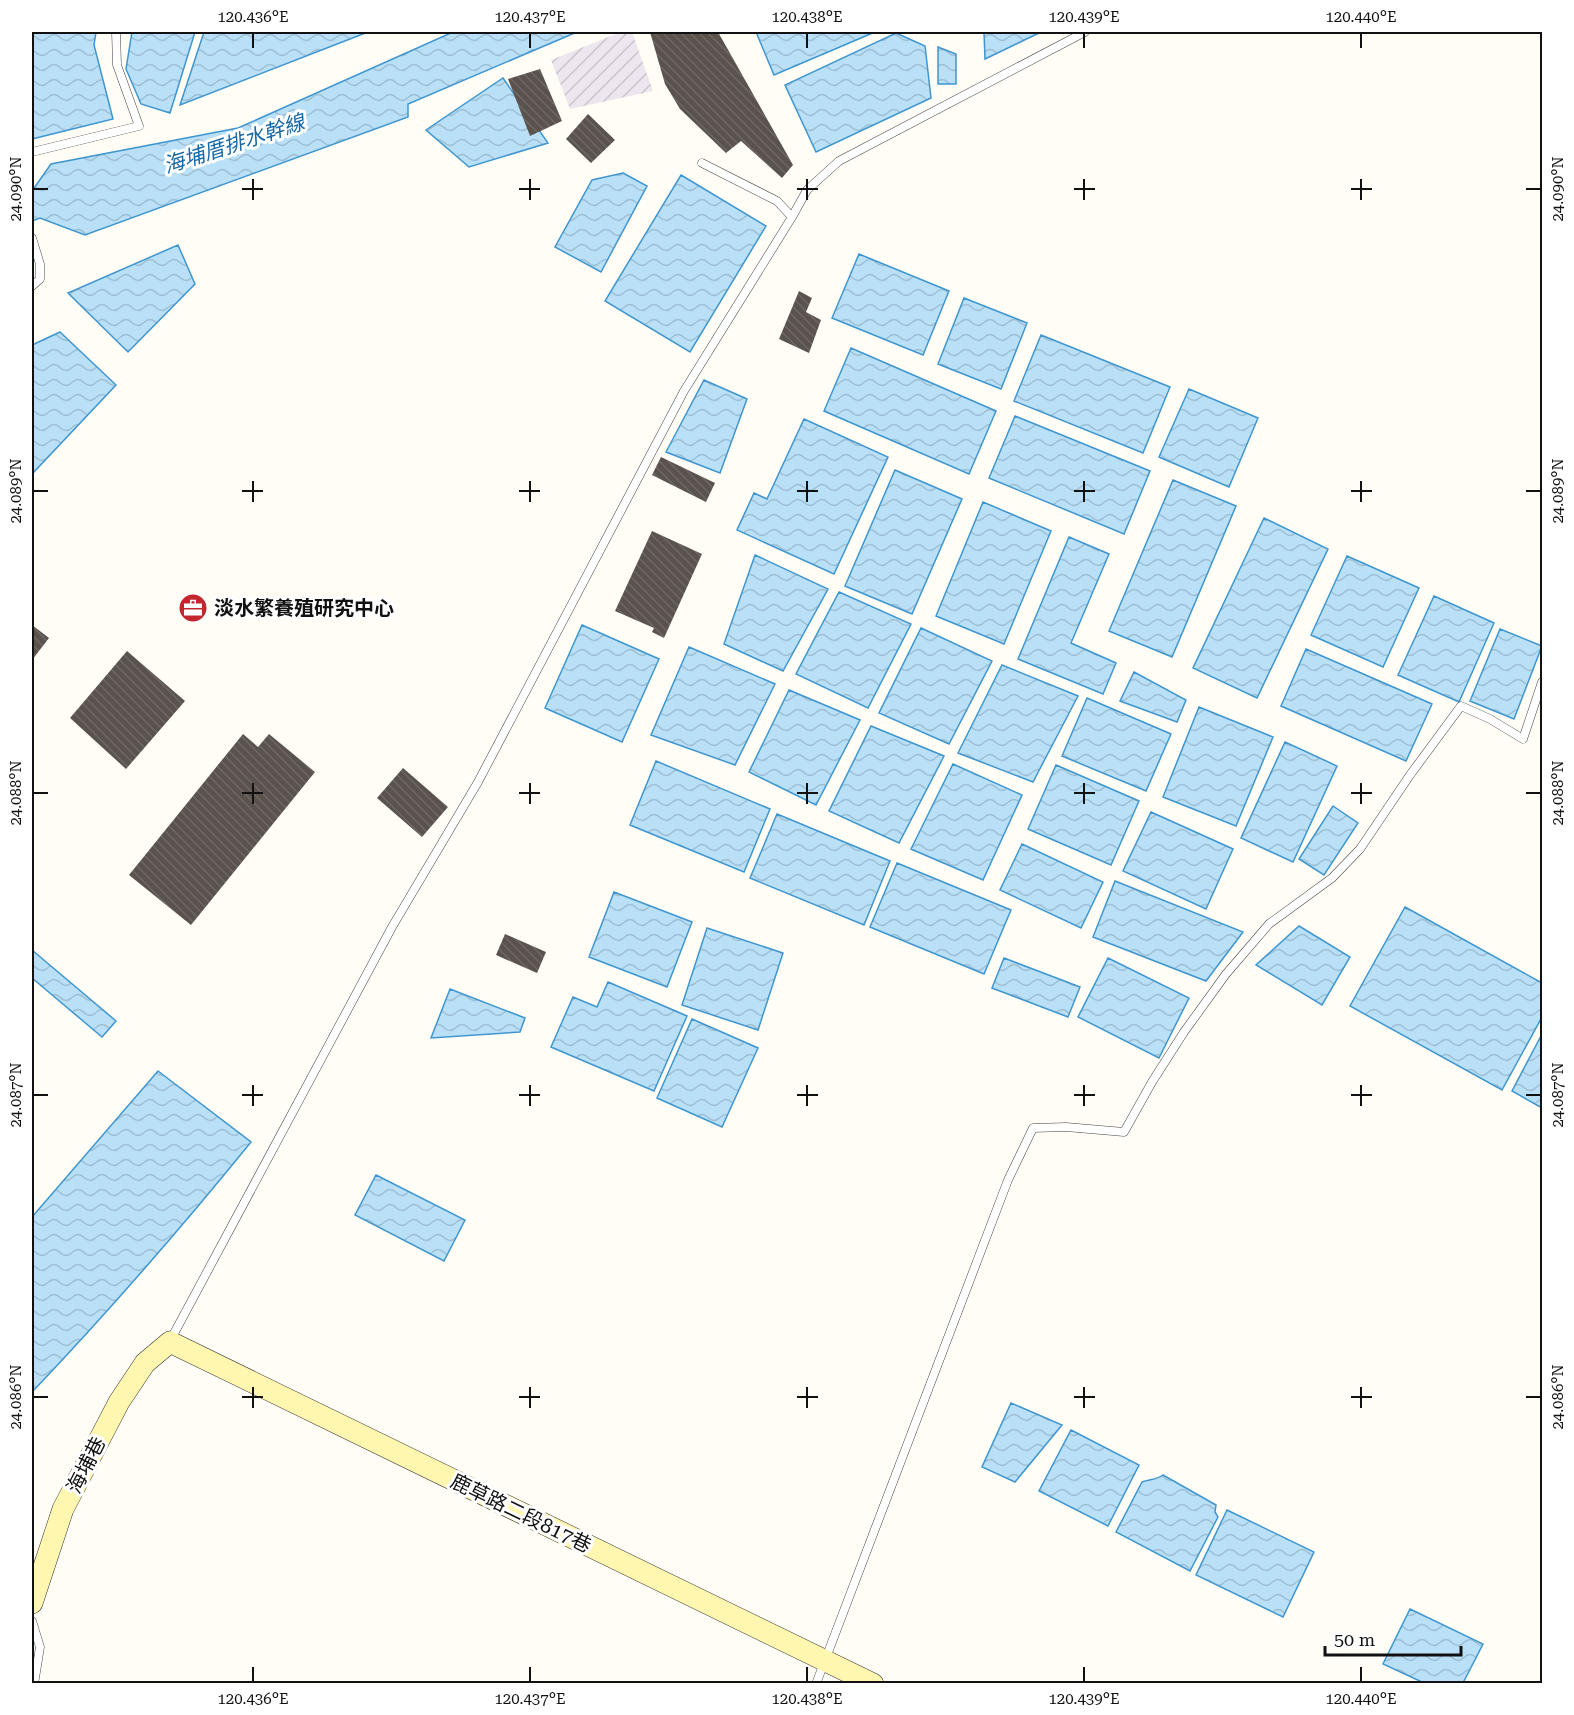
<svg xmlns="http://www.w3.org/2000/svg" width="1574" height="1715" viewBox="0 0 1574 1715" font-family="'Roboto Serif','Noto Sans TC',serif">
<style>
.industrial{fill:url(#industrial-furrows)}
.water{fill:url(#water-waves);stroke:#3f96cf;stroke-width:1.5}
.building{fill:url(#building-back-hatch)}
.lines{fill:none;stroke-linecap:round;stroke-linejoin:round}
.lane-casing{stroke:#444;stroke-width:9}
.secondary-casing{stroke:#333;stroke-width:22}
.lane{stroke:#fff;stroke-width:8}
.secondary{stroke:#fff6b0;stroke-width:21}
.ticks{fill:none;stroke:#111;stroke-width:2}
.labels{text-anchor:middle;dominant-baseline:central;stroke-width:6;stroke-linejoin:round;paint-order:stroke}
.poi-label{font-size:20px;font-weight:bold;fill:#111;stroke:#fff;text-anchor:start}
.street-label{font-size:20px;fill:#111;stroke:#fff}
.water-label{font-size:21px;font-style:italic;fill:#1768a6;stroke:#fff}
.neatline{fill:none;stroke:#111;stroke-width:2}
.ticks-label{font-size:15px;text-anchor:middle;fill:#111}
</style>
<defs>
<pattern id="industrial-furrows" width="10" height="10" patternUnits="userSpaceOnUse" patternTransform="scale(1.5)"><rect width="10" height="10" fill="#eee6ef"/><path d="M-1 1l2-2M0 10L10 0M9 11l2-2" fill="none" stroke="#cbc4cc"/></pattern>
<pattern id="water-waves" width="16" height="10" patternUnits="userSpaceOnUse" patternTransform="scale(1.5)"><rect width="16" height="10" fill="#b9e0f7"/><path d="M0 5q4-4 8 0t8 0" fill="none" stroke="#9ebfd3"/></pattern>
<pattern id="building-back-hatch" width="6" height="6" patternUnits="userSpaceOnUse" patternTransform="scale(1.5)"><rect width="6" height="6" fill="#5a524d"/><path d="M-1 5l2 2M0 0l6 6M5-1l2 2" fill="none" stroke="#6d6662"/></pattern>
</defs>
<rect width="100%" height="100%" fill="#fffdf5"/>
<path class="industrial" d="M621,32h11l21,59 -83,18 -19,-49z"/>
<path class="water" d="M32,32h64l-2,13 19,74 -81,20z
M132,32h63l-25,81 -29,-9 -15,-35z
M204,32h164l-188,73z
M453,32h124l-169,72v13l-323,118 -45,-17 -8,3v-30l19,-27 187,-36z
M756,32h119l-101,43z
M984,32h57l-56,27z
M896,33l29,13 6,52 -115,54 -31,-67z
M938,47l18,7v30h-18z
M503,78l45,65 -79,24 -43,-37z
M623,173l24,13 -46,86 -46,-25 37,-67z
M681,175l85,51 -76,126 -85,-51z
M178,245l17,39 -67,68 -60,-59z
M859,254l90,37 -26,64 -91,-37z
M964,298l63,25 -26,66 -63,-25z
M60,332l56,53 -84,89v-129z
M1041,335l129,52 -27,66 -129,-52z
M851,348l145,63 -27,63 -145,-63z
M704,380l43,19 -27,74 -54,-21z
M1189,389l69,29 -29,69 -70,-30z
M1015,416l135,55 -26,63 -135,-56z
M804,419l84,38 -54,117 -97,-44 17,-37 13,6z
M895,470l67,29 -50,115 -67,-28z
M1173,480l63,26 -64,151 -63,-26z
M983,502l68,29 -47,113 -68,-28z
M1264,518l64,31 -71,149 -64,-30z
M1069,537l40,17 -38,89 45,20 -13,31 -85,-35z
M755,555l73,34 -45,82 -59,-27z
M1347,556l72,32 -36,79 -72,-32z
M839,592l72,32 -43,84 -72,-34z
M1434,596l60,27 -35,79 -61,-27z
M582,625l77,34 -37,83 -77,-34z
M921,628l71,33 -43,83 -70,-31z
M1500,629l42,17 -28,73 -44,-18z
M689,647l86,37 -40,81 -84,-30z
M1306,649l126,55 -26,57 -125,-55z
M1002,665l76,31 -45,86 -75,-29z
M1134,672l52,28 -9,22 -57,-21z
M789,690l71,30 -44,85 -67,-33z
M1087,698l84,36 -25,57 -84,-35z
M1199,707l74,30 -37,89 -73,-29z
M871,726l73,30 -45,87 -70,-32z
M1285,742l52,24 -44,96 -52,-24z
M656,761l114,48 -26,63 -114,-47z
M953,764l69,31 -39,85 -72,-31z
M1056,765l83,36 -28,64 -83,-36z
M1333,806l25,17 -34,52 -25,-16z
M1151,812l82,37 -27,60 -83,-38z
M777,814l113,47 -26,64 -114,-47z
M1022,844l81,38 -22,46 -81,-38z
M897,863l114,47 -27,64 -114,-47z
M1115,881l128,51 -37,49 -113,-44z
M614,892l78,30 -25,65 -78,-30z
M1405,907l137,76v34l-40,73 -152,-84z
M1299,926l51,31 -28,48 -66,-40z
M707,928l76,25 -25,77 -76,-25z
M32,950l84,71 -14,16 -70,-59z
M1004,958l76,29 -12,30 -76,-29z
M1108,958l81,40 -30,60 -81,-41z
M608,982l79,34 -33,75 -103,-44 22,-50 24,10z
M450,989l75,29 -5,14 -89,6z
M692,1019l66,29 -36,79 -65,-29z
M1542,1034v74l-30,-17z
M158,1071l93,71c-69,85 -141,168 -217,248l-2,-2v-171z
M376,1175l89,45 -21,41 -89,-46z
M1011,1403l51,22 -47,57 -33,-15z
M1071,1430l68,35 -31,61 -69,-35z
M1163,1475l53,30 -1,7 3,5 -28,54 -74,-39 26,-50c8,-3 14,-2 21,-7z
M1227,1510l87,42 -31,65 -87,-42z
M1410,1609l73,35 -20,39h-39l-41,-19z"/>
<path class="building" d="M650,32h68l75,133 -11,13 -41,-37 -15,12 -46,-44 -15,-25z
M540,69l22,52 -32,15 -22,-57z
M588,114l27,26 -24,23 -25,-24z
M799,291l13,7 -6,14 15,8 -12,33 -30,-14z
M661,457l54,26 -9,19 -54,-27z
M652,531l50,23 -38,84 -12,-6 2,-4 -39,-17z
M32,625l17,13 -17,22z
M127,651l58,50 -59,68 -56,-51z
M243,734l15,13 11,-13 46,38 -124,153 -62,-50z
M403,768l45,39 -26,30 -45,-39z
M505,934l41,18 -9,21 -41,-18z"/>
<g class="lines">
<g class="lane-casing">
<path id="lane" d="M32,152l107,-26 -22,-61 -1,-33
M702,163l75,38 15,16
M32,238l8,26v15l-8,7
M170,1341l222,-414 86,-145 206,-391 108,-174 15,-27 32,-29 246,-129
M32,1621l8,26 -6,37
M816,1684l192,-504 25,-52 33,-1 58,5 28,-50 32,-50 42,-58 43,-50 63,-46 28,-29 50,-74 51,-69 29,13 33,20 19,-57"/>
</g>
<g class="secondary-casing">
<path id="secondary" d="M32,1603l31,-94 31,-59 25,-48 26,-39 25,-21 703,342"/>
</g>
<use href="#lane" class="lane"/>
<use href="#secondary" class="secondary"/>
</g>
<path class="ticks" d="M253,33v15M530,33v15M807,33v15M1084,33v15M1361,33v15M253,179v21M530,179v21M807,179v21M1084,179v21M1361,179v21M33,189h15M242,189h21M519,189h21M797,189h21M1074,189h21M1351,189h21M1526,189h15M253,481v21M530,481v21M807,481v21M1084,481v21M1361,481v21M33,491h15M242,491h21M519,491h21M797,491h21M1074,491h21M1351,491h21M1526,491h15M253,783v21M530,783v21M807,783v21M1084,783v21M1361,783v21M33,793h15M242,793h21M519,793h21M797,793h21M1074,793h21M1351,793h21M1526,793h15M253,1085v21M530,1085v21M807,1085v21M1084,1085v21M1361,1085v21M33,1095h15M242,1095h21M519,1095h21M797,1095h21M1074,1095h21M1351,1095h21M1526,1095h15M253,1387v21M530,1387v21M807,1387v21M1084,1387v21M1361,1387v21M33,1397h15M242,1397h21M519,1397h21M797,1397h21M1074,1397h21M1351,1397h21M1526,1397h15M253,1667v15M530,1667v15M807,1667v15M1084,1667v15M1361,1667v15"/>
<defs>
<g id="office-disc" transform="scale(1.5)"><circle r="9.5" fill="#c4262e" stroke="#fff"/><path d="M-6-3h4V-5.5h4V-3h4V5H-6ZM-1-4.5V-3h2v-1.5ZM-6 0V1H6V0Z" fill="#fff"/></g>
</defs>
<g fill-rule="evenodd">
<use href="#office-disc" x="193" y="608"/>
</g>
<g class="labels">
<g class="poi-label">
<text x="214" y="608">淡水繁養殖研究中心</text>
</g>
<g class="street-label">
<text transform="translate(86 1465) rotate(-63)">海埔巷</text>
<text transform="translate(521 1513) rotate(26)">鹿草路二段817巷</text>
</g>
<g class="water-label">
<text transform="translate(234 144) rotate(-18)">海埔厝排水幹線</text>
</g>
</g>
<rect width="1574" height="1715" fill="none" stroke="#ffffff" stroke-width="66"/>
<path d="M1325 1646v9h136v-9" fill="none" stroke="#111111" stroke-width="3"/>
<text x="1334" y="1646" font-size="18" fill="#111111" stroke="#ffffff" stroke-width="4.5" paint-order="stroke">50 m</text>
<rect x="33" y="33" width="1508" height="1649" class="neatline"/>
<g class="ticks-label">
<text x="253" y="22">120.436°E</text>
<text x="530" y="22">120.437°E</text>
<text x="807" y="22">120.438°E</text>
<text x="1084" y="22">120.439°E</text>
<text x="1361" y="22">120.440°E</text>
<text transform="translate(16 189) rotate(-90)" y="5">24.090°N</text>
<text transform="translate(1558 189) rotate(-90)" y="5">24.090°N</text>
<text transform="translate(16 491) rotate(-90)" y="5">24.089°N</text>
<text transform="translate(1558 491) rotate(-90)" y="5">24.089°N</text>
<text transform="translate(16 793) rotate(-90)" y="5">24.088°N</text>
<text transform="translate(1558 793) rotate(-90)" y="5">24.088°N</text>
<text transform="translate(16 1095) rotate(-90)" y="5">24.087°N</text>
<text transform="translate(1558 1095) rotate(-90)" y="5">24.087°N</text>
<text transform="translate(16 1397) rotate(-90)" y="5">24.086°N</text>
<text transform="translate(1558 1397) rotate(-90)" y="5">24.086°N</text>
<text x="253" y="1704">120.436°E</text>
<text x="530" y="1704">120.437°E</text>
<text x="807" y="1704">120.438°E</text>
<text x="1084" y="1704">120.439°E</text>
<text x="1361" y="1704">120.440°E</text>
</g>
</svg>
